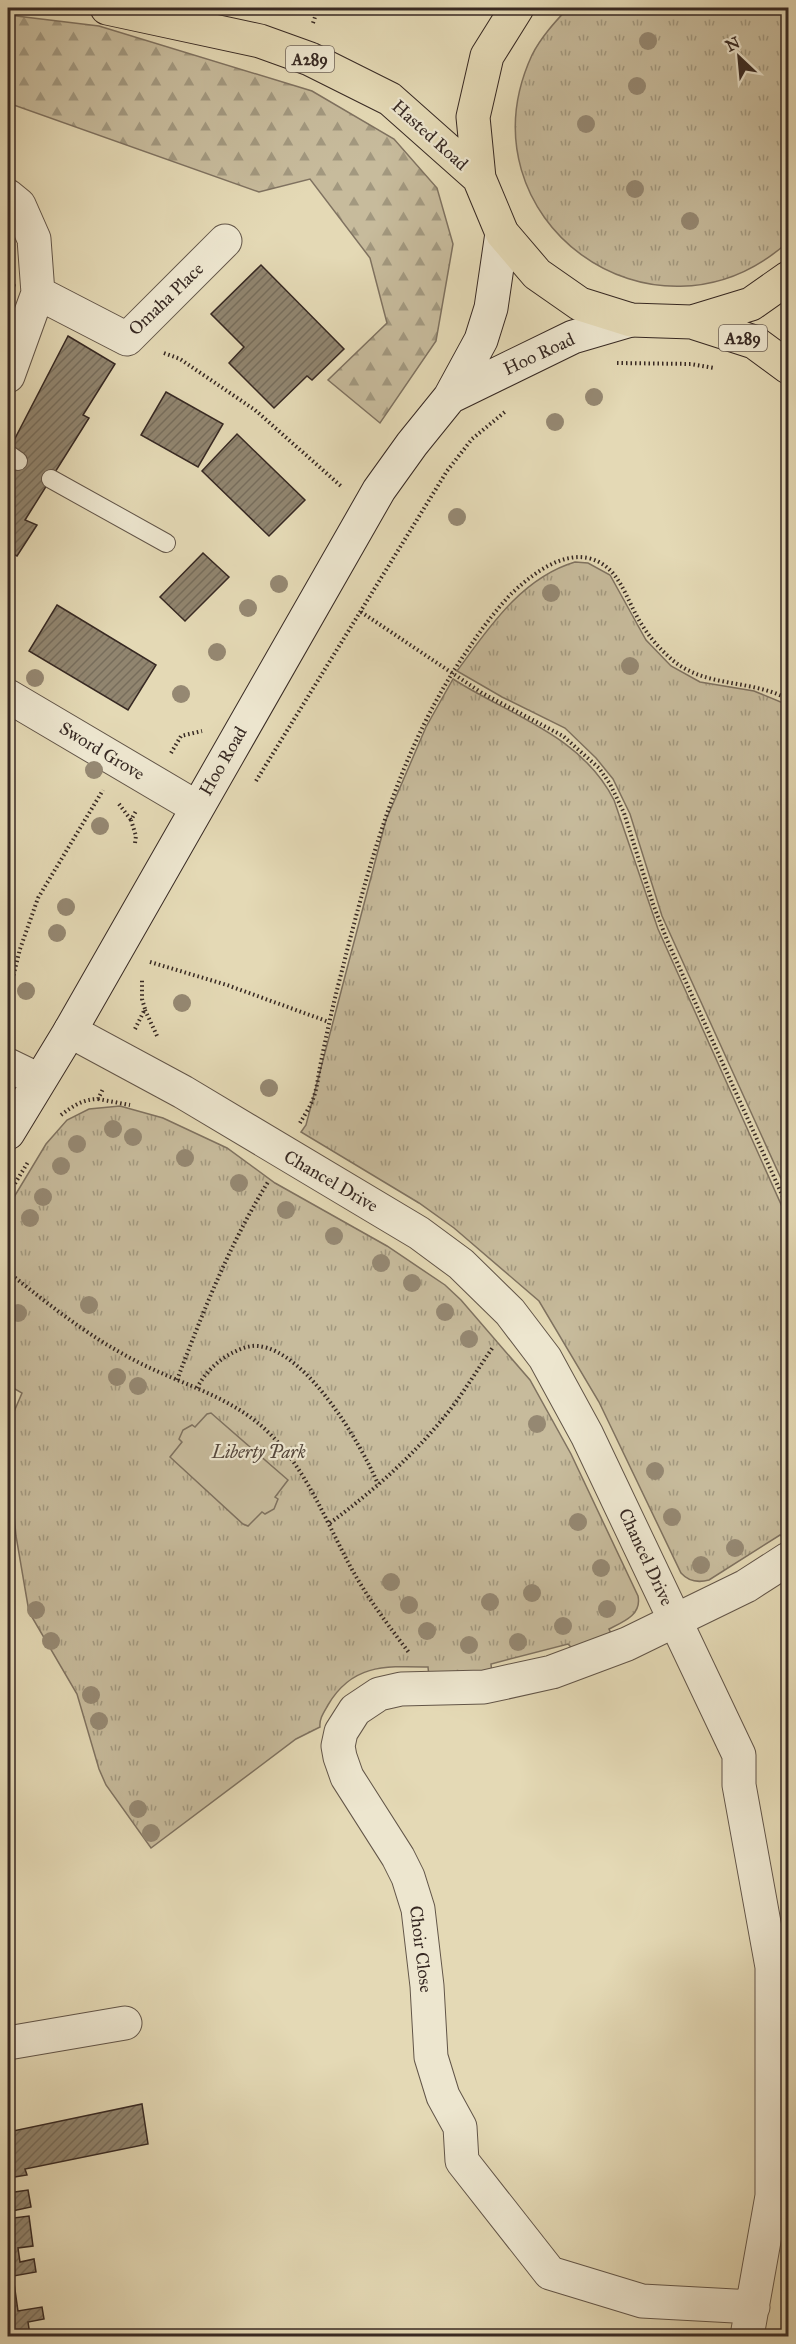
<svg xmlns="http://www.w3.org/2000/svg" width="796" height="2344" viewBox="0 0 796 2344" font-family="'IM FELL Great Primer',serif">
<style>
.grass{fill:url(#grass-tufts);stroke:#7f7260;stroke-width:1.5}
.forest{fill:url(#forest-firs);stroke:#7f7260;stroke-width:1.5}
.pitch{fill:#c7bb9c;stroke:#7f7260;stroke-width:1.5}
.building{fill:url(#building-hatch);stroke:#372923;stroke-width:1.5}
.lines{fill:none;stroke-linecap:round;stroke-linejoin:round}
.service-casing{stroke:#625548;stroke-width:20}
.minor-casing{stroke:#625548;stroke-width:35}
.secondary-casing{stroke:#372923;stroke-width:35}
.primary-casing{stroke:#372923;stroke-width:35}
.path{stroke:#372923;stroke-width:4;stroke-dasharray:1.5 3;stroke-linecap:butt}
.service{stroke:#ede6cf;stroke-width:18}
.minor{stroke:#ede6cf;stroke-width:33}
.secondary{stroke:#ede6cf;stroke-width:33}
.primary{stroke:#e4d9b5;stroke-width:33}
.tree{fill:#958872}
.labels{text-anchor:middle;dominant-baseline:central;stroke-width:4.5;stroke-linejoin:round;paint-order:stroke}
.shield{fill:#ede6cf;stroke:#6e6257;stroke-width:1.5}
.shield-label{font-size:16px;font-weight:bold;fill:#372923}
.street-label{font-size:18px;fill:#372923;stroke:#ede6cf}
.park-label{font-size:18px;font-style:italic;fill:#54463b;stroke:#ede6cf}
</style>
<defs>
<pattern id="grass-tufts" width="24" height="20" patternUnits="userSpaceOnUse" patternTransform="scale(1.5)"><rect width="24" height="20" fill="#c7bb9c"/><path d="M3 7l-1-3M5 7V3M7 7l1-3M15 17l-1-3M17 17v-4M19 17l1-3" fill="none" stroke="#a2987f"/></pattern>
<pattern id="forest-firs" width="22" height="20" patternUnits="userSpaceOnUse" patternTransform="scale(1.5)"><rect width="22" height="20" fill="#c7bb9c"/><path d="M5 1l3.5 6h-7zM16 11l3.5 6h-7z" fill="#a2987f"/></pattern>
<pattern id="building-hatch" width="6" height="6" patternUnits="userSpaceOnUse" patternTransform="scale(1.5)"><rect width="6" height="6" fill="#91856f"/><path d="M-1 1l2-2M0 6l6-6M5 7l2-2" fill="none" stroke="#776d5b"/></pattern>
</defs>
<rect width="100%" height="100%" fill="#e4d9b5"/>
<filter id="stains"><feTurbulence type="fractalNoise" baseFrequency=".00333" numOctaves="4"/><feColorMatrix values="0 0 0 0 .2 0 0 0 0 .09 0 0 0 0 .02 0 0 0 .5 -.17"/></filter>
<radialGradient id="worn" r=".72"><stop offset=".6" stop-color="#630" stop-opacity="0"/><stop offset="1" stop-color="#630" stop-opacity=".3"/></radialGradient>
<path class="grass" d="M568,8l220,1v233c-135,120 -331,-24 -256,-187 9,-18 23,-33 36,-47z
M575,562l13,1 22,12 36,65 25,26 29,16 54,9 34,14v489l-126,-278 -32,-102 -17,-35 -17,-21 -31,-30 -63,-31 -45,-26c31,-42 64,-93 118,-109z
M453,679c58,37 128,56 161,121l44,129 130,291v320l-1,1 -7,-6 -71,45c-11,3 -20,2 -28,-7l-82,-171 -60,-101 -85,-73 -35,-25 -118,-71 5,-7 80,-305 40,-93z
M120,1106l43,12 64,30 48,35 112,63 58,39 16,15 69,80 41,74 67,142c4,19 -15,26 -29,33l4,9 -36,15 -9,-9 -77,20 1,10 -63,3 -1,-10c-43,-1 -76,-3 -100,38 -4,7 -9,14 -8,22l-24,12 -145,109 -45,-63 -7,-16 -22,-75 -48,-82 -13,-76 -4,-41 -2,-74 12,-28 -14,-8v-178l38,-63 21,-24 22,-11z"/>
<path class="forest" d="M8,15l91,11 213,65 82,48 43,49 16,56 -17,97 -56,82 -52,-43 59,-57 -17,-65 -60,-79 -51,13 -251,-89z"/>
<path class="pitch" d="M211,1413l77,67 -13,17 3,2 -4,10 -9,5 -3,-2 -14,14 -5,-2 -73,-67 12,-15 -3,-3 4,-9 9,-5 3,2 12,-13z"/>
<path class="building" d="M261,265l83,84 -32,31 -5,-4 -33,32 -45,-45 15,-16 -33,-33z
M8,272l7,13 -7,23z
M68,336l47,28 -32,51 6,3 -64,102 12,5 -20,31 -9,-5v-71l13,-23 -12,-7z
M166,392l57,32 -25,43 -57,-32z
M237,434l68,66 -36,36 -67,-65z
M203,553l26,24 -44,44 -25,-24z
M57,605l99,60 -28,45 -99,-59z
M142,2104l6,40 -123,25 2,6 -19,3v-46z
M28,2190l3,17 -19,4 2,7 15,-2 4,30 -15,2 2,14 14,-3 2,13 -23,4 5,35 24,-4 2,12 -16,3 2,13 18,-3 1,4h-41v-143z"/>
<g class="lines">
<g class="service-casing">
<path id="service" d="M8,454l10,7
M51,479l115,64"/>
</g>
<g class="minor-casing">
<path id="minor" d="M8,196l11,9 15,34 4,54 -30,83
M38,293l89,46 98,-98
M8,696l188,111
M70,1031l113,61 236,141 42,31 49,48 35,46 42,77 152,320v30l33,182v229l-25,140
M8,1065l31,15
M8,2043l117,-20
M753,2307l-111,-6 -92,-28 -88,-112 -2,-34 -17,-31 -12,-39 -4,-71 -9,-77 -10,-32 -10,-20 -51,-80 -7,-20 -2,-11 3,-14 14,-22 24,-16 22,-5 83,-2 68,-15 75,-28 119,-58 42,-27"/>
</g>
<g class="secondary-casing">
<path id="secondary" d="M450,397l123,-60 58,-17
M8,1133l62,-102 309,-541 33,-46 38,-47 31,-57 10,-32 11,-75"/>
</g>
<g class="primary-casing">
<path id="primary" d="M107,8l153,33 50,18 80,40 89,79
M517,8l-30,48 -14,61 6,61 23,55 35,41 43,30 51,16 61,2 59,-18 37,-26
M692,322l62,20 34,25"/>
</g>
<path class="path" d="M313,23l5,-15
M164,353l16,6 75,51 86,76
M617,363l74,1 23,4
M361,612l121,81 81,43 36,32 11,16 14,29 29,91 14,36 121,268
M171,753l10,-17 21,-5
M256,781l191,-310 25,-32 34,-28
M119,804l12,16
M135,843l1,-7 -5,-16 5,-9
M150,962l77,23 102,37
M8,997l12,-48 18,-51 65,-108
M145,1010l13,28
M135,1029l10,-20 -3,-10v-20
M98,1099l32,6
M61,1115c12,-9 22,-16 37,-16l5,-10
M300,1123c4,-7 10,-16 13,-24 4,-10 5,-22 7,-32 5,-25 10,-49 16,-73 31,-122 61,-245 135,-349 12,-18 25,-35 40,-51 19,-18 49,-42 77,-36 31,7 37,39 51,62 8,14 18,26 29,36 34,33 81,22 120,43
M8,1195l20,-33
M8,1272c40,32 80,64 126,88 45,24 98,36 135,73 37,36 56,86 80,131 17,32 39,61 61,90
M177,1380c26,-68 52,-135 91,-198
M197,1388c7,-14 21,-28 35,-35 8,-4 17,-8 26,-7 49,5 103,98 120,138
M330,1523c42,-31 82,-66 115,-107 18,-22 32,-46 48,-69"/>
<use href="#service" class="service"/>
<use href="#minor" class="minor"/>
<use href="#secondary" class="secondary"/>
<use href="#primary" class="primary"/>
</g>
<g class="tree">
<circle cx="648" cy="41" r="9"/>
<circle cx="637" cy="86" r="9"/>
<circle cx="586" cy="124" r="9"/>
<circle cx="635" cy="189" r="9"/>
<circle cx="690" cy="221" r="9"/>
<circle cx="594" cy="397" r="9"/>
<circle cx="555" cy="422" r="9"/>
<circle cx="457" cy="517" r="9"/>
<circle cx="279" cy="584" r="9"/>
<circle cx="551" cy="593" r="9"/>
<circle cx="248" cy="608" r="9"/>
<circle cx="217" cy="652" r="9"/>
<circle cx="630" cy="666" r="9"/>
<circle cx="35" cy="678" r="9"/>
<circle cx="181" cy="694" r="9"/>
<circle cx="94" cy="770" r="9"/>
<circle cx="100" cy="826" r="9"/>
<circle cx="66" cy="907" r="9"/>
<circle cx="57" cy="933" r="9"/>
<circle cx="26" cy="991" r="9"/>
<circle cx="182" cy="1003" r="9"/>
<circle cx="269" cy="1088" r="9"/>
<circle cx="113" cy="1129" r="9"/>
<circle cx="133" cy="1137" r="9"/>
<circle cx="77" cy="1144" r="9"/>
<circle cx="185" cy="1158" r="9"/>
<circle cx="61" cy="1166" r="9"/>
<circle cx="239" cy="1183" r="9"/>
<circle cx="43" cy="1197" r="9"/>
<circle cx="286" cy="1210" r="9"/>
<circle cx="30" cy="1218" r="9"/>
<circle cx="334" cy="1236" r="9"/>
<circle cx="381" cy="1263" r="9"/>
<circle cx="412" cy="1283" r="9"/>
<circle cx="89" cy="1305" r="9"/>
<circle cx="445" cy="1312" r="9"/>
<circle cx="18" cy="1313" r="9"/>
<circle cx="469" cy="1339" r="9"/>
<circle cx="117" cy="1377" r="9"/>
<circle cx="138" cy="1386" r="9"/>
<circle cx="537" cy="1424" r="9"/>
<circle cx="655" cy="1471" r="9"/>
<circle cx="672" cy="1517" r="9"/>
<circle cx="578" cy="1522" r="9"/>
<circle cx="735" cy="1548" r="9"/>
<circle cx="701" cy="1565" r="9"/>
<circle cx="601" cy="1568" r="9"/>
<circle cx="391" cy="1582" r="9"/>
<circle cx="532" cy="1593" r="9"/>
<circle cx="490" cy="1602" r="9"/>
<circle cx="409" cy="1605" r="9"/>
<circle cx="607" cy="1609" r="9"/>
<circle cx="36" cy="1610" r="9"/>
<circle cx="563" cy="1626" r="9"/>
<circle cx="427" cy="1631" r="9"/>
<circle cx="51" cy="1641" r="9"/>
<circle cx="518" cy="1642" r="9"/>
<circle cx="469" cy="1645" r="9"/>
<circle cx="91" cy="1695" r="9"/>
<circle cx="99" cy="1721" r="9"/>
<circle cx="138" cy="1809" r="9"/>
<circle cx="151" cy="1833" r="9"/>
</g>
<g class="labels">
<g class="shield">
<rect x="286" y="46" width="48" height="26" rx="4.5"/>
<rect x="719" y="325" width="48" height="26" rx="4.5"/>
</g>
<g class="shield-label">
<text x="310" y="59">A289</text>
<text x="743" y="338">A289</text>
</g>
<g class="street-label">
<text transform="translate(430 135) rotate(42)">Hasted Road</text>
<text transform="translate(166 299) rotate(-44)">Omaha Place</text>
<text transform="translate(539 354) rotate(-25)">Hoo Road</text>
<text transform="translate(102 751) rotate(31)">Sword Grove</text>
<text transform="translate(223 761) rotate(-60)">Hoo Road</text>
<text transform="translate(331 1181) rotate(30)">Chancel Drive</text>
<text transform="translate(646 1557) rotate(65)">Chancel Drive</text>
<text transform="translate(421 1949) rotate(83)">Choir Close</text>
</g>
<g class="park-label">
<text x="259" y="1452">Liberty Park</text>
</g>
</g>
<rect width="796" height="2344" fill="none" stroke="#e4d9b5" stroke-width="30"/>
<rect x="9" y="9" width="778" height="2326" fill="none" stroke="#372923" stroke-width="3"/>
<rect x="15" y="15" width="766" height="2314" fill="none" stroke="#372923" stroke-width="1.5"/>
<g transform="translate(739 57) rotate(334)" stroke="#ede6cf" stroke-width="4.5" paint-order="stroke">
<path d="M0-4.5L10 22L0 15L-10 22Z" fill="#372923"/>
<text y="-9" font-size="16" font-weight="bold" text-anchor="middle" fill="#372923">N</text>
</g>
<rect width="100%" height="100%" filter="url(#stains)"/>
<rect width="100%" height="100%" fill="url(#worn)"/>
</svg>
